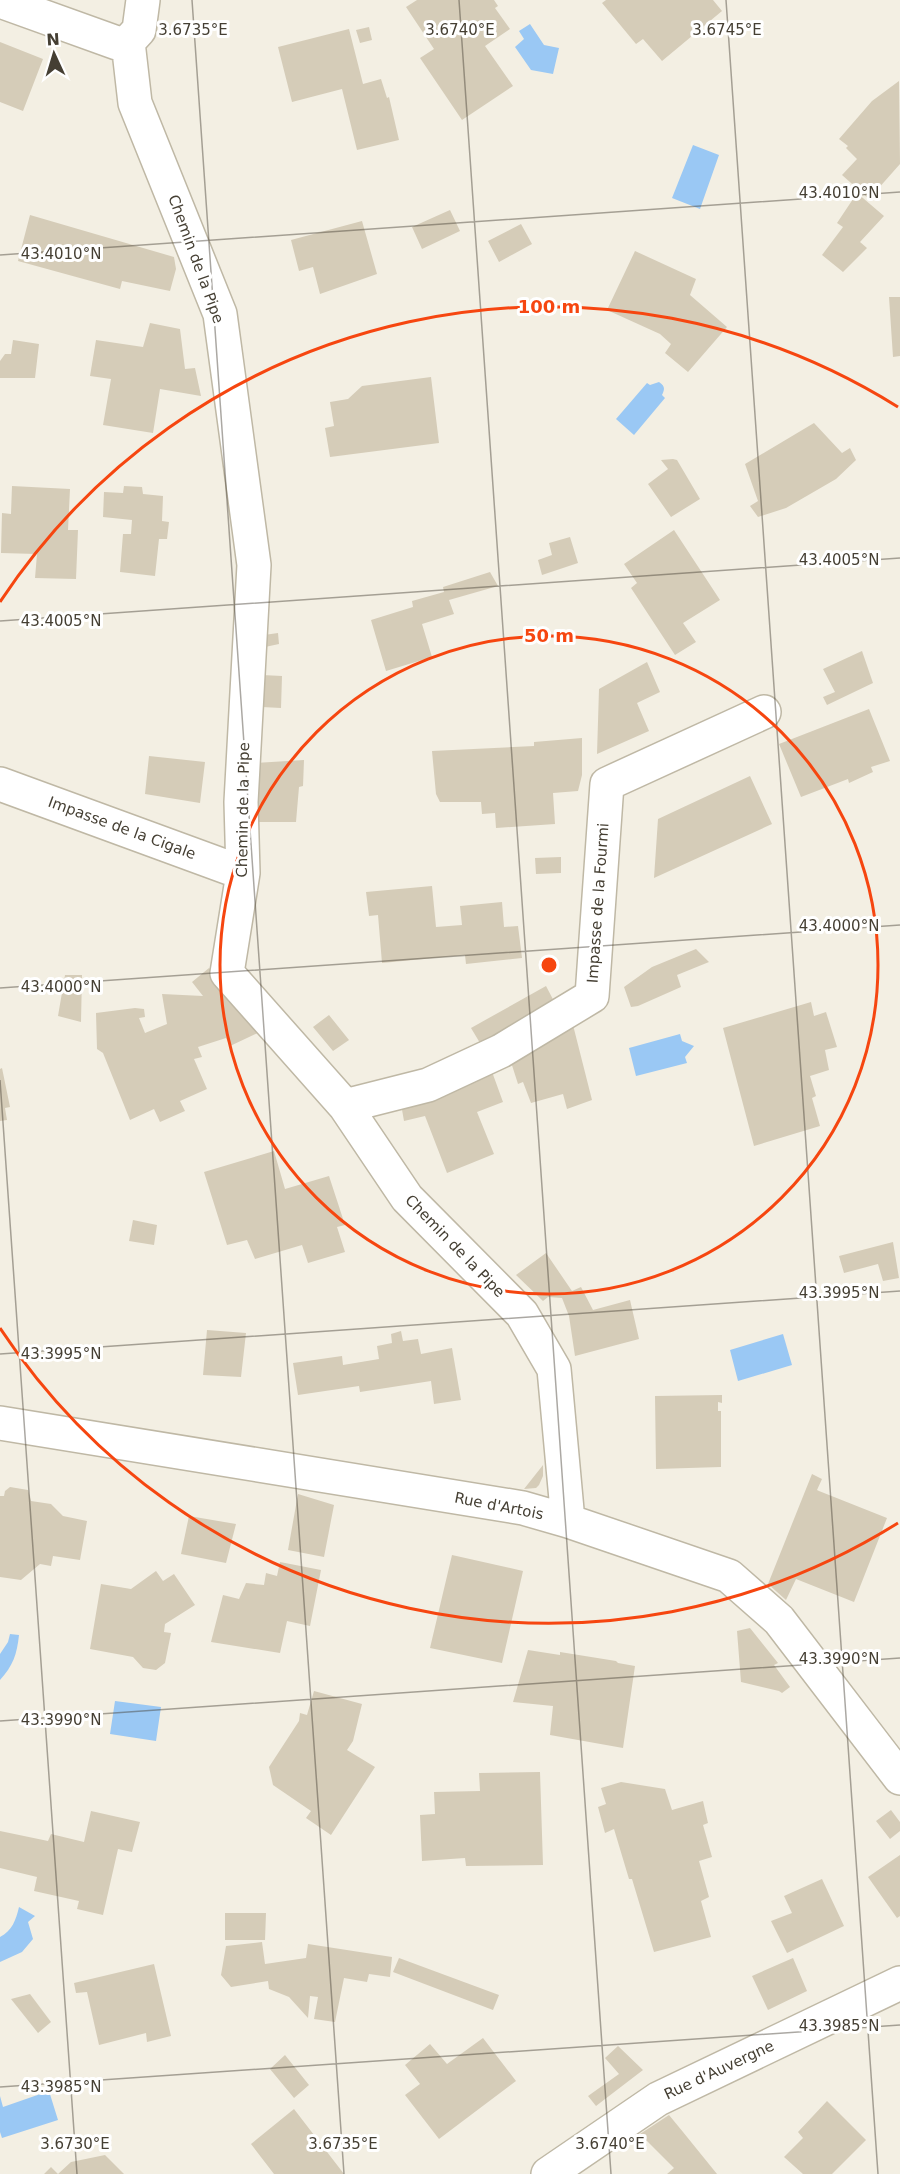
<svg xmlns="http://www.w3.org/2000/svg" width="900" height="2174" viewBox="0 0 900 2174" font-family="'DejaVu Sans',sans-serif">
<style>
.water{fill:#9ac8f4}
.building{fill:#d5ccb8}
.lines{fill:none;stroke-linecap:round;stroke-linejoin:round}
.minor-casing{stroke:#bfb8a5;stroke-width:36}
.minor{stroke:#fff;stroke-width:33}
.ticks{fill:none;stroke:#453f33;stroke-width:1.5;stroke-opacity:0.45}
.ring{fill:none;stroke:#f64610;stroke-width:3}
.labels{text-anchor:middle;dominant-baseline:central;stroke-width:6;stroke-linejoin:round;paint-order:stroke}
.street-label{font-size:15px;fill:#453f33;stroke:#fff}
.ticks-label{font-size:15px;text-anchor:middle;fill:#453f33;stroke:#fff;stroke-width:6;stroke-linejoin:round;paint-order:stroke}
.centre{fill:#f64610;stroke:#fff;stroke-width:3}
.ring-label{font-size:18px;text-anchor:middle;font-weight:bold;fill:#f64610;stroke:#fff;stroke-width:6;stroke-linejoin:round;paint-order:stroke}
</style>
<rect width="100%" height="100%" fill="#f3efe3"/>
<path class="water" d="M530,24l14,21 15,3 -6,26 -22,-4 -16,-23 9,-8 -5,-8z
M693,145l26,10 -19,54 -28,-11z
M659,382c6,4 6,7 3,13l3,3 -31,37 -18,-16 31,-36 3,2z
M680,1034l2,7 12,5 -9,11 2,6 -51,13 -7,-28z
M783,1334l9,31 -54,16 -8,-31z
M10,1634l9,1c-2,19 -6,31 -19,45v-26l8,-12z
M115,1701l46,6 -5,34 -46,-7z
M19,1907l16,9 -7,6 5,17 -11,13 -22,10v-25c12,-6 16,-17 19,-30z
M49,2091l9,29 -56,18 -2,-6v-36l3,11z"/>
<path class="building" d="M417,0h77l4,6 -3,2 15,21 -25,17 28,40 -51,34 -42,-62 14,-9 -28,-42z
M606,0h107l9,11 -60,50 -19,-22 -7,5 -34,-41z
M369,27l3,13 -12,3 -4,-13z
M349,29l14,55 18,-5 6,19 2,-1 10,43 -42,10 -15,-61 -50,13 -14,-55z
M0,42l43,17 -20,52 -23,-9z
M899,81l1,83 -31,35 -27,-24 15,-16 -11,-11 2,-2 -9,-7 33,-38z
M857,193l27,23 -24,26 7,6 -24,24 -21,-17 21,-28 -6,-4z
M450,210l10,21 -38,18 -10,-22z
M30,215l144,42 2,12 -6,22 -48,-10 -2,8 -102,-28z
M362,221l15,53 -57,20 -7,-27 -14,4 -8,-31z
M521,224l11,20 -33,18 -11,-21z
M635,251l61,28 -6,16 37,32 -39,45 -23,-19 6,-9 -11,-10 -53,-24z
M889,297h11v59l-7,1z
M150,323l30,6 5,40 10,-1 6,28 -41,-7 -7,44 -50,-8 8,-46 -21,-3 6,-36 47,7z
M13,340l26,4 -4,34h-35v-17l5,-7h6z
M431,377l8,66 -109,14 -5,-29 9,-2 -4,-24 18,-3 14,-13z
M814,423l28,30 8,-5 6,12 -20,19 -50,29 -28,9 -8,-11 8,-5 -13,-37z
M673,459l4,1 23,39 -29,18 -23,-33 20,-15 -7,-9z
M12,486l58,3 -2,41h10l-2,49 -41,-1 2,-24 -36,-1 1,-40 9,1z
M124,486l18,1 1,7 20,2 -1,25 7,1 -2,17h-8l-4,37 -35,-4 3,-38h8l1,-14 -29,-3 1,-25 19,1z
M674,530l46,70 -37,23 13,19 -21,13 -44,-67 6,-5 -13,-19z
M570,537l8,26 -36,12 -4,-15 14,-5 -3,-12z
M490,572l8,14 -49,14 5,14 -32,10 10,33 -46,14 -15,-51 42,-13 -1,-6 32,-9 -1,-5z
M278,633l1,11 -14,3 -1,-12z
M862,651l11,32 -46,22 -4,-8 12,-5 -12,-23z
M647,662l13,30 -23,11 12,28 -52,23 2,-65z
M262,675l20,1 -1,32 -19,-1z
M869,709l21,52 -19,6 2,5 -24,11 -1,-4 -47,18 -22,-53z
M582,738v37l-4,16 -25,2 2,31 -59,4 -1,-15 -13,1 -1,-12h-41l-4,-8 -4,-43 102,-5v-4z
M149,756l56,6 -5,41 -55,-9z
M304,760l-1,26 -4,1 -3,35h-42l1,-59z
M750,776l22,48 -118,54 4,-59z
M561,857v16l-25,1 -1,-16z
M432,886l4,41 26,-2 -2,-19 42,-4 2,25 14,-1 4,32 -56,6 -1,-9 -83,8 -4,-48 -9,1 -3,-24z
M696,949l13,13 -32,13 4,12 -43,19 -7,1 -7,-20 28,-20z
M209,968l55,62 -34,16 -4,-8 -28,9 4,10 -8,2 13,30 -27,12 5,10 -25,11 -6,-13 -24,11 -27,-67 -6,-4 -1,-36 39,-5 9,1 1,8 -6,1 6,15 22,-9 -5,-30 41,2 -11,-14z
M65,975h17l-1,47 -23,-6z
M546,986l11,21 -74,41 -12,-20z
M811,1002l3,14 12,-4 11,35 -12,3 4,20 -19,6 6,20 -4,2 8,28 -66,20 -31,-118z
M329,1015l20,25 -16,11 -20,-24z
M573,1025l19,75 -25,9 -4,-15 -32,9 -8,-21 -5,2 -8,-25z
M2,1068l8,39 -5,1 2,12 -7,1v-52z
M491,1069l12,33 -26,10 17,42 -47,19 -22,-57 -21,5 -3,-17z
M274,1151l11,38 44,-13 16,49 -8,2 8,25 -37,11 -6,-18 -47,14 -8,-19 -20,5 -23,-73z
M133,1220l24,5 -3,20 -25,-4z
M893,1242l6,36 -16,3 -5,-17 -34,9 -5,-17z
M546,1253l26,38 9,-4 12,23 37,-10 9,39 -64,17 -6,-40 -7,-18 -14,-1 -5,4 -27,-26z
M207,1330l39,3 -5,44 -38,-2z
M401,1331l2,10 15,-2 3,15 31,-6 9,52 -27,4 -3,-23 -71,11 -1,-6 -61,9 -5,-32 49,-7 1,9 36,-6 -2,-13 15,-3 -1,-9z
M722,1395v8l-4,-1v9h3v56l-65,2 -1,-73z
M543,1465v11l-4,9 -3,3 -12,1z
M812,1474l10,5 -5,11 2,1 68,27 -33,84 -58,-23 -10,21 -18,-16z
M10,1487l18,3 3,11 20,3 12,12 24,5 -7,39 -27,-4 -2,10 -11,-2 -19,16 -21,-3v-81h4l1,-5z
M298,1494l36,11 -10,52 -36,-7z
M189,1516l47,8 -10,39 -45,-9z
M452,1555l71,16 -21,92 -72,-15z
M280,1562l41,8 -11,56 -23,-5 -7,32 -69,-11 12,-47 16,4 7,-16 18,2 2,-12 11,3z
M156,1571l7,10 11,-7 21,31 -30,19 -1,8 7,1 -6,30 -9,7 -13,-2 -10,-11 -43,-8 11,-65 30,5z
M750,1628l28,35 -4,2 16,22 -8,6 -3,-2 -38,-9 -4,-51z
M528,1650l32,5v-3l56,9 2,2 17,3 -12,82 -73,-13 3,-29 -40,-4z
M314,1691l48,13 -9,37 -6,9 28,17 -44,68 -25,-17 5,-7 -38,-26 -4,-18 30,-46 1,-8 7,2z
M540,1772l3,93 -77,1 -1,-8 -43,3 -2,-46 15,-1 -1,-22 46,-1 -1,-18z
M621,1782l44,7 7,21 31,-9 5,22 -5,2 9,32 -13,4 10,36 -8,4 10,36 -57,15 -22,-73h-3l-15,-50 -9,4 -7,-26 8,-3 -5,-16z
M891,1810l9,12v9l-10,8 -14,-18z
M91,1811l49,11 -8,30 -14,-3 -15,66 -26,-6 2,-8 -45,-10 3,-14 -37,-9v-37l48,10 3,-7 33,8z
M900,1855v61l-3,2 -29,-41z
M822,1879l22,47 -57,27 -16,-32 21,-8 -8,-17z
M225,1913h41l-1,27h-40z
M262,1942l3,22 41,-6 2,-14 84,13 -2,20 -21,-3 -2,8 -23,-4 -9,44 -21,-3 4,-22 -8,-1 -2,22 -19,-21 -20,-8 -1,-8 -37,6 -10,-12 5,-29z
M399,1958l100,37 -6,15 -100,-38z
M793,1958l14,33 -39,19 -16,-34z
M154,1964l17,72 -24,6 -1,-9 -47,12 -12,-53 -11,1 -2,-10z
M30,1994l21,28 -13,11 -27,-34z
M483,2038l33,43 -77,58 -34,-44 15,-11 -15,-19 25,-21 17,20z
M618,2046l25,24 -47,36 -8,-10 31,-22 -14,-16z
M285,2055l24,30 -15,13 -24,-29z
M827,2101l39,39 -34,34h-29l-19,-17 19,-19 -5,-6z
M294,2109l50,65h-70l-23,-30z
M669,2115l14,17 34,42h-50l7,-6 -34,-34z
M105,2155l19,19h-80l7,-7 7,7 13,-12z"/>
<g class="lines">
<g class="minor-casing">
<path id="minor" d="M143,0l-4,30 -11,12 7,61 85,211 34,251 -13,237 2,71 -16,100 118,133 62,92 115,116 32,55 14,152
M0,1l117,42 11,-1
M0,784l243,89
M345,1106l83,-21 73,-34 91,-55 15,-212 157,-72
M0,1423l523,85 45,13 161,55 50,44 121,158
M548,2174l110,-75 242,-116"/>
</g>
<use href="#minor" class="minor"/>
</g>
<path class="ticks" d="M192,0l152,2174M459,0l152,2174M726,0l152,2174M0,255l900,-63M0,621l900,-63M0,988l900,-63M0,1080l77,1094M0,1354l900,-63M0,1721l900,-63M0,2087l900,-62"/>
<g class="ring">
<circle cx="549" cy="965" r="329"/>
<path d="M898 1523A658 658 0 0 1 0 1328M0 602A658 658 0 0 1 898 407"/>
</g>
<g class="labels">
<g class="street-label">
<text transform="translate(196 259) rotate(70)">Chemin de la Pipe</text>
<text transform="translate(243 810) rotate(-89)">Chemin de la Pipe</text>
<text transform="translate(122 828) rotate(20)">Impasse de la Cigale</text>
<text transform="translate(598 903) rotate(-86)">Impasse de la Fourmi</text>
<text transform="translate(455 1246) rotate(46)">Chemin de la Pipe</text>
<text transform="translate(499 1506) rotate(11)">Rue d'Artois</text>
<text transform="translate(719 2070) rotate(-25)">Rue d'Auvergne</text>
</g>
</g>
<g class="ticks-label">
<text x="193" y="35">3.6735°E</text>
<text x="460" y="35">3.6740°E</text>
<text x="727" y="35">3.6745°E</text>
<text x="839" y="198">43.4010°N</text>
<text x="61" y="259">43.4010°N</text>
<text x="839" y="565">43.4005°N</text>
<text x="61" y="626">43.4005°N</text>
<text x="839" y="931">43.4000°N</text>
<text x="61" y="992">43.4000°N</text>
<text x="839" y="1298">43.3995°N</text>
<text x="61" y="1359">43.3995°N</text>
<text x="839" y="1664">43.3990°N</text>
<text x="61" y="1725">43.3990°N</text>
<text x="839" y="2031">43.3985°N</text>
<text x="61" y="2092">43.3985°N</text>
<text x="75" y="2149">3.6730°E</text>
<text x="343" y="2149">3.6735°E</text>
<text x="610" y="2149">3.6740°E</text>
</g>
<circle cx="549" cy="965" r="9" class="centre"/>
<g class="ring-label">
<text x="549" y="313">100 m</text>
<text x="549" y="642">50 m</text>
</g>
<g transform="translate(54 54) rotate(356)" stroke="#ffffff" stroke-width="4.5" paint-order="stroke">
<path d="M0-4.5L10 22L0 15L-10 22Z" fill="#453f33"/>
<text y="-9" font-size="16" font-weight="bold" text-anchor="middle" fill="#453f33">N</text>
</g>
</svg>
